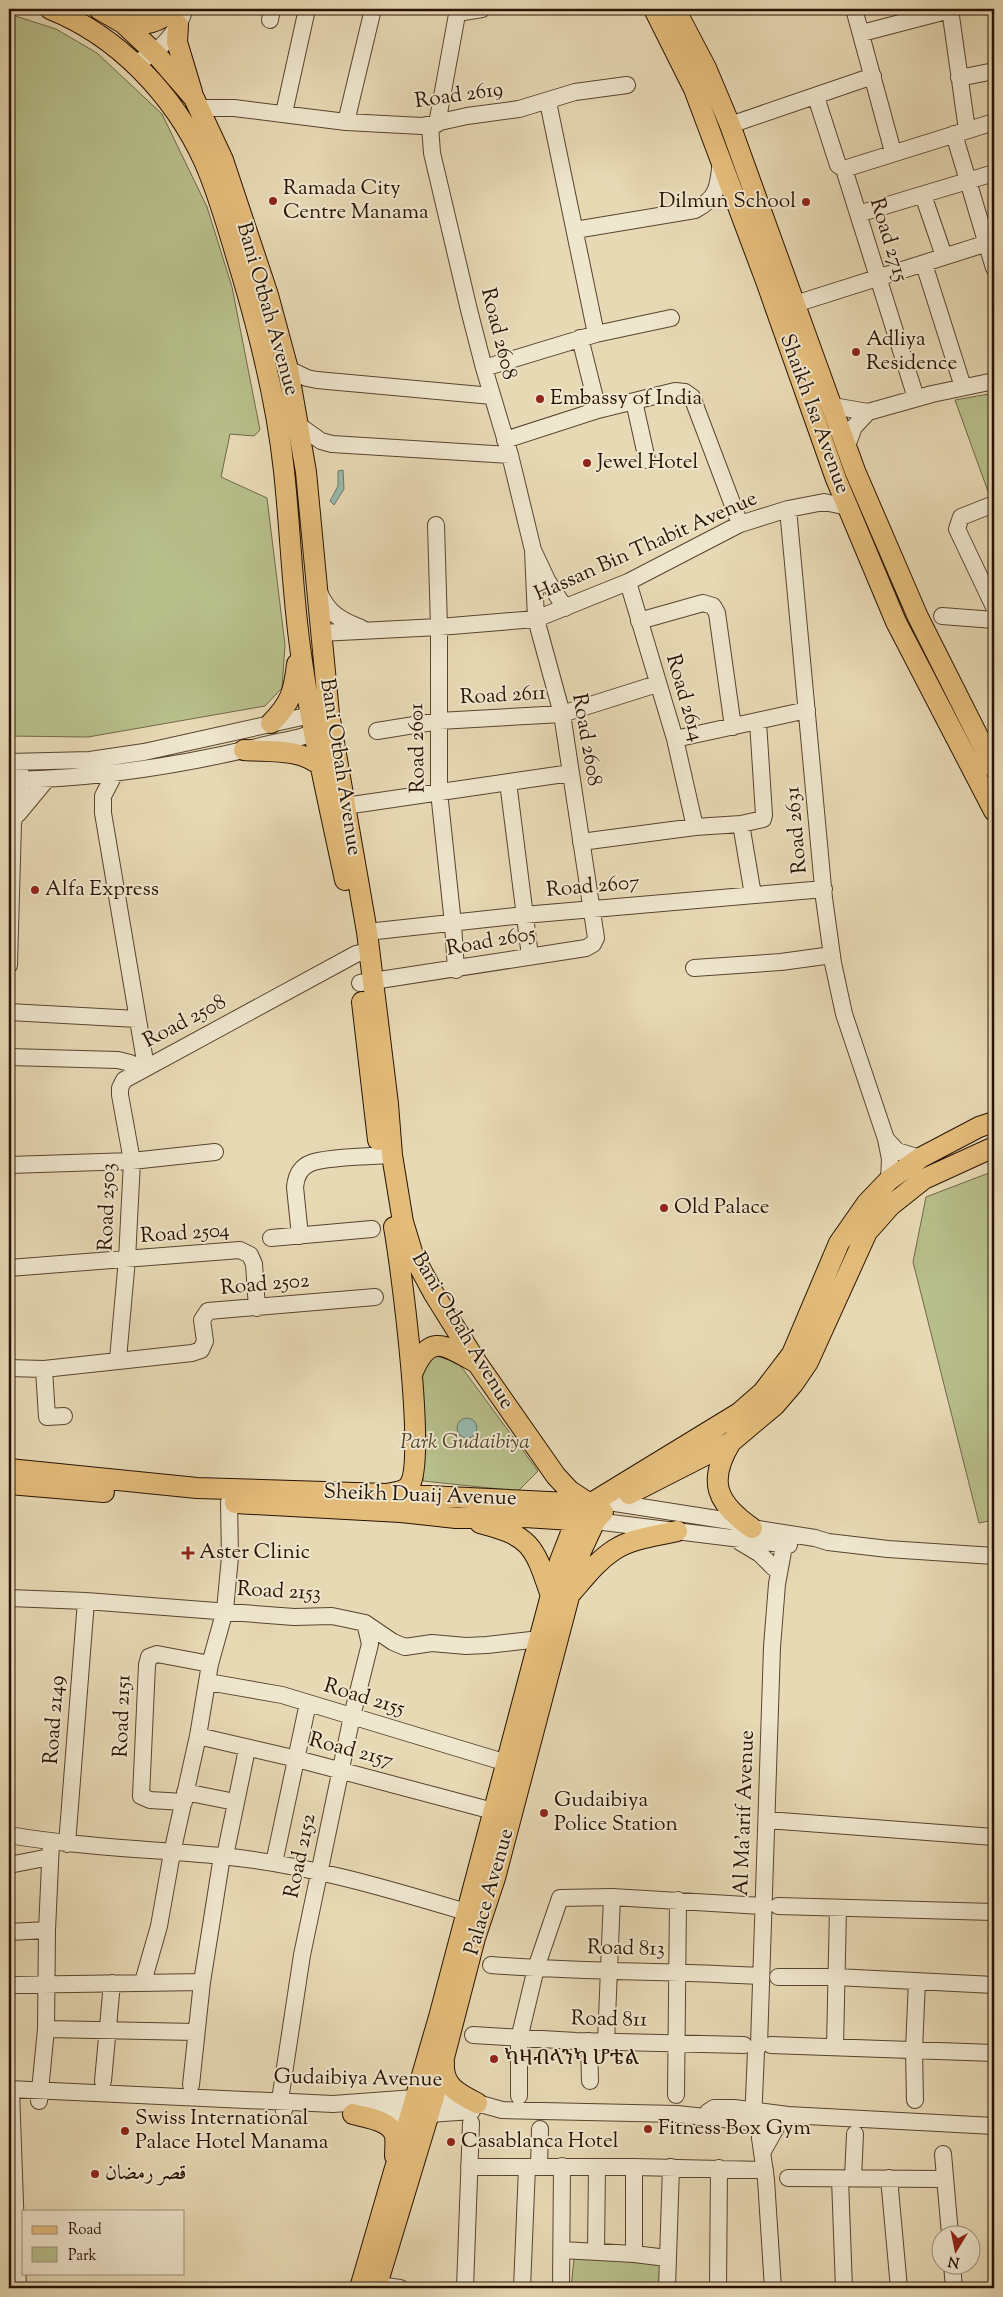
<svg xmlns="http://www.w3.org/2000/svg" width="1003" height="2297" viewBox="0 0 1003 2297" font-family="'Sorts Mill Goudy',Amiri,'Noto Serif Ethiopic',serif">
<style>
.green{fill:#b7bf8b;stroke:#706846}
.water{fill:#97baaf;stroke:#6b776a}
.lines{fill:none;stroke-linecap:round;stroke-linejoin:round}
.minor-casing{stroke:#58442e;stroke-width:18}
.major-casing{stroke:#281202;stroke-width:22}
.minor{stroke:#efe6ce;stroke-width:16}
.major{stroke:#e4bc7a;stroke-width:20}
.poi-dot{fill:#8f2418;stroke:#efe6ce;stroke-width:2}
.labels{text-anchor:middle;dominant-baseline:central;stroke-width:4;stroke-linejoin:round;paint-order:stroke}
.street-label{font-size:21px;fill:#281202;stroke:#efe6ce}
.poi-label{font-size:21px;fill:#281202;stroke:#efe6ce;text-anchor:start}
.park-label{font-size:21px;font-style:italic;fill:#53462b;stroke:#efe6ce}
</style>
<rect width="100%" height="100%" fill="#e7d9b4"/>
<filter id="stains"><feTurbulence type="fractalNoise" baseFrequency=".004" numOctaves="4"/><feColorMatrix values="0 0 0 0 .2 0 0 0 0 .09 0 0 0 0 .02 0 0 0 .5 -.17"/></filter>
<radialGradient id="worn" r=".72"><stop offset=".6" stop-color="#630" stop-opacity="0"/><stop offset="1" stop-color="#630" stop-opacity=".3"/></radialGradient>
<path class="green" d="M9,14l47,15 41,24 65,61 45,93 25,80 28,143 -6,6 -24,-2 -9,43 46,21 18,147 -3,43 -17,18 -177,31 -79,-1z
M994,393v102l-4,2 -35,-97z
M994,1171v349l-15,3 -66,-261 13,-65z
M439,1352l18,9 81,110 -20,20 -95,-10 -1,-123z
M575,2250l85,1v37h-89z"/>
<path class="water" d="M343,470l1,19 -10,16 -4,-4 8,-15v-15z
M457 1428a10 10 0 1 1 20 0a10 10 0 1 1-20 0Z"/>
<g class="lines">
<g class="minor-casing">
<path id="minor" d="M854,9l39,143
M950,9l17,121
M457,13l25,-4
M270,20l2,-11
M862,33l88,-23
M134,63c24,-8 43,-30 51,-54
M959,78l35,-7
M816,97l22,68 6,4 72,229
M548,102l48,232
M199,108h35l112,14 76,4 45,-10 52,-7 56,-17 52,-7
M284,113l23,-104
M346,122l27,-113
M437,124l21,-115
M730,125l143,-49
M430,126l2,27 37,157 15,58 26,87 23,95 14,30 18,28
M954,134l40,134
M844,169l150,-47
M923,195l21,61
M858,214l136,-41
M575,230l120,-20c24,-13 23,-24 26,-50
M924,264l39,123
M795,304l199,-63
M580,338l18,72
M484,368l112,-34 75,-16
M288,369l19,9 10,2 175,16
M634,401l13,59
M833,406l35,6 64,-18 62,-13
M297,424l24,17 11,3 178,11
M505,440l93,-30 77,-19 10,1 7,5 48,127
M847,446l7,-19 14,-15
M994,504l-33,13 -4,12 37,78
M788,509l36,389 9,65 11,51 42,125 4,20 -1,21
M436,525l3,102v165l14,132 3,46
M628,582l47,157 20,88
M319,592c9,21 21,28 42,36
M942,616l52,4
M639,621l64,-18 10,3 4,7 16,114
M320,633l119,-6 97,-8 92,-37 112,-58 48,-15 36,-7 24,5
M377,731l62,-10 123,-7 95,-30
M675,739l132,-29
M9,762l81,-2 54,-8 167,-37 11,2
M115,773l-12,23v17l43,254
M9,780c87,-1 175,-15 260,-36 16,-4 41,-6 53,-18
M508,782l22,174
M345,806l226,-33
M18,814l29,-35
M741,824l12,71
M581,842l114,-15 46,-3 22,-5 1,-4 -6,-93
M367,932l157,-17 300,-26
M9,965l4,-142 8,-31 -1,-21
M694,968l87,-6 51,-7
M360,983l226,-35 7,-4 3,-6 -34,-224 -26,-95 -3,-69
M9,1012l128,7
M9,1057l109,3 12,3 13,6
M886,1139l11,12 23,7
M9,1165l123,-4 83,-9
M300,1236l-5,-49c1,-10 5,-20 16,-24 14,-6 63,-7 81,-8
M271,1238l101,-9
M9,1268l231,-18 10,5 4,9 3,44
M118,1359l9,-100 5,-98 -12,-66v-7l4,-8 232,-126 13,-3
M9,1368l35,1 148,-16 9,-3 4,-9 -3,-21 6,-9 167,-14
M44,1369l3,48 17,-1
M615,1503l115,18 22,7 63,10 13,4 60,7 106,7
M595,1521l194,24
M740,1542l20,12 14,14
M9,1598l77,3 208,16 38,-1 33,7 28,19 12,5 27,-4 34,3 21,-1 53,-6
M208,1682l74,13 225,68
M198,1736l99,23 196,52
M185,1792l50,10
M184,1802l-34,-2 -9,-4 6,-131 2,-8 8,-3 53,10
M767,1820l227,17
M9,1835c70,12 141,14 212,21 84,8 165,32 245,56
M67,1844l19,-243
M225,1856l22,-107
M274,1863l34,-160
M9,1865l41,-8
M778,1906l216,6
M9,1932l38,-2
M491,1965c90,7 180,6 269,11
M778,1977h58l158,8
M143,1982l16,-56 13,-73 26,-117 12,-72 15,-54 5,-53 -1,-55
M9,1985l193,-3
M46,2029l150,3
M473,2035l103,6 168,4
M589,2041l1,40
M606,2042l6,-145
M771,2045l223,8
M835,2047l3,-139
M103,2081l9,-98
M191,2085l11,-103 20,-126
M9,2089l324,15 82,-6 62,5 25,7 175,4 83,9
M11,2090l7,198
M676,2095l2,-195
M519,2096v-57l17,-71 24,-70 52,-1 150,9
M915,2100l-1,-50 3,-69
M39,2101l7,-72 1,-99 4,-88
M284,2110l-4,-10 22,-145 50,-239 18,-72 -5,-21
M364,2114h65l43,-3
M761,2114l-1,24 6,42 7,108
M705,2116l3,-4 6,-4h20l54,7 206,11
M753,2122l3,-71 3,-6 13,-398 5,-63 9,-49
M762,2153l15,-27 11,-11
M943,2154l7,80
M469,2167h165l131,3
M539,2167l1,-38
M634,2167v87
M788,2178l157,1
M853,2178l2,-44
M889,2178l10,110
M840,2179l4,109
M562,2250l72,4 33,4
M596,2252l1,-85
M952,2264l2,24
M378,2285l22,3
M465,2288l6,-165
M522,2288l5,-121
M561,2288l1,-122
M667,2288l4,-121
M718,2288l1,-120"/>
</g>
<g class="major-casing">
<path id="major" d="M50,9c68,27 124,86 154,152 16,36 26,75 38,114 19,64 35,130 42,196 6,56 8,112 15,168 10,81 29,161 46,241
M99,9l24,14 32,30 39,45 29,62 45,135 20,74 18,103 23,242 38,218 21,172 4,51 11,67 10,33 21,39 43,69 79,113 14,15 20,13 5,17
M654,9l40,80 72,192 70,198 60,143 98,189
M675,9l31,59 24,57 125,346 63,146 76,151
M123,23c21,4 36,-1 52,-14
M178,25l-1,17 15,50
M271,723c20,-20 23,-32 26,-59
M244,750c26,2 58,-2 78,17
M362,1002l16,138
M412,1374c17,-41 31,-30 63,-12
M731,1442c-24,39 -15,61 21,86
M9,1469l188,19 190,6 203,10
M9,1484l95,8
M387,1494c8,-2 19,-2 23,-10 16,-26 -9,-218 -16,-257
M629,1494l102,-52 44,-37 18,-21 15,-22 59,-130 23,-26 34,-27 70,-32
M235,1503l166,9 55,6 69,-1 63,4
M480,1523c51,13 54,23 70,70
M572,1592c13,-15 25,-31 42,-42 18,-12 43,-14 63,-19
M444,2062c-2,24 15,32 33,41
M353,2114c13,4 38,6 42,22 1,6 0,14 0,20
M360,2288l79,-271 121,-456 16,-41 14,-16 149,-91 24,-21 29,-38 47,-111 28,-40 22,-23 31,-22 59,-31 15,-5
M376,2288l57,-188 42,-162 20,-60 86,-327 14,-30 8,-9"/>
</g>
<use href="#minor" class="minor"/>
<use href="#major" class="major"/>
</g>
<g class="poi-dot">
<circle cx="273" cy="201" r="5"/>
<circle cx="806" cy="202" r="5"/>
<circle cx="856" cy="352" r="5"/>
<circle cx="540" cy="399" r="5"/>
<circle cx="587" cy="463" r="5"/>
<circle cx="35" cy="890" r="5"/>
<circle cx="664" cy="1208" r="5"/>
<path d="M185.5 1545.5h5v5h5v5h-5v5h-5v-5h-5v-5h5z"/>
<circle cx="544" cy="1813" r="5"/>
<circle cx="494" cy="2059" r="5"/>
<circle cx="648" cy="2129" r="5"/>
<circle cx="125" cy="2131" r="5"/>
<circle cx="451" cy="2142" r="5"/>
<circle cx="95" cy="2174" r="5"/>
</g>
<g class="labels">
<g class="street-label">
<text transform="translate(459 96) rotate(-8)">Road 2619</text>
<text transform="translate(888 240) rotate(73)">Road 2715</text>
<text transform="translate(267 309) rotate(74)">Bani Otbah Avenue</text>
<text transform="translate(498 334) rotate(76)">Road 2608</text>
<text transform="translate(814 414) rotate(70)">Shaikh Isa Avenue</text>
<text transform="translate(646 547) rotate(-24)">Hassan Bin Thabit Avenue</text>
<text transform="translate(503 696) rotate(-3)">Road 2611</text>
<text transform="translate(684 698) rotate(74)">Road 2614</text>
<text transform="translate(586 740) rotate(80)">Road 2608</text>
<text transform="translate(418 748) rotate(-91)">Road 2601</text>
<text transform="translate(340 767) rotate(81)">Bani Otbah Avenue</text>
<text transform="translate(797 830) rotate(-95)">Road 2631</text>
<text transform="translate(593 887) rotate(-5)">Road 2607</text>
<text transform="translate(491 942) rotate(-10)">Road 2605</text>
<text transform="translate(185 1022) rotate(-28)">Road 2508</text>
<text transform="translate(108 1207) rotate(-88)">Road 2503</text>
<text transform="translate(185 1234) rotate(-4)">Road 2504</text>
<text transform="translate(265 1285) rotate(-5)">Road 2502</text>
<text transform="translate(462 1331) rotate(59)">Bani Otbah Avenue</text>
<text transform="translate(420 1496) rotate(2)">Sheikh Duaij Avenue</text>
<text transform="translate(279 1592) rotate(3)">Road 2153</text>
<text transform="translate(364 1698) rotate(17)">Road 2155</text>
<text transform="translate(123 1716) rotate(-88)">Road 2151</text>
<text transform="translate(55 1720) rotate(-86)">Road 2149</text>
<text transform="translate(351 1751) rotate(15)">Road 2157</text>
<text transform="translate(745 1813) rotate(-88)">Al Ma'arif Avenue</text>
<text transform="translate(301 1856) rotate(-78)">Road 2152</text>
<text transform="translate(490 1892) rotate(-74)">Palace Avenue</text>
<text transform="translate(626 1949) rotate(1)">Road 813</text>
<text transform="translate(609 2020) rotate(1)">Road 811</text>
<text transform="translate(358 2079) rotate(1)">Gudaibiya Avenue</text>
</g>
<g class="poi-label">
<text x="283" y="189">Ramada City<tspan x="283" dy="24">Centre Manama</tspan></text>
<text x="796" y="202" text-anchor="end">Dilmun School</text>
<text x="866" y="340">Adliya<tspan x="866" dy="24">Residence</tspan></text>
<text x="550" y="399">Embassy of India</text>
<text x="597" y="463">Jewel Hotel</text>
<text x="45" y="890">Alfa Express</text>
<text x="674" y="1208">Old Palace</text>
<text x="199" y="1553">Aster Clinic</text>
<text x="554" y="1801">Gudaibiya<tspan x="554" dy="24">Police Station</tspan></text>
<text x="504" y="2059">ካዛብላንካ ሆቴል</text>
<text x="135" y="2119">Swiss International<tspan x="135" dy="24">Palace Hotel Manama</tspan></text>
<text x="658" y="2129">Fitness Box Gym</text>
<text x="461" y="2142">Casablanca Hotel</text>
<text x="105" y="2174">قصر رمضان</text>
</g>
<g class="park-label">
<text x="465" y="1443">Park Gudaibiya</text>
</g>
</g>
<rect width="1003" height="2297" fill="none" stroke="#e7d9b4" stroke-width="30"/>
<rect x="10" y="10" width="983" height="2277" fill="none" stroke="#281202" stroke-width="2.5"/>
<rect x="15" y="15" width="973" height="2267" fill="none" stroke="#281202"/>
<rect x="22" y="2210" width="162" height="65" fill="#efe6ce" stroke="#9f917c"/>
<rect x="32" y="2226" width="25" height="8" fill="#e4bc7a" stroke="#9f917c"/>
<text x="68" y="2234" font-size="15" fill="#281202">Road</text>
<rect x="32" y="2247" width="25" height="15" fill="#b7bf8b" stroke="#9f917c"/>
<text x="68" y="2260" font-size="15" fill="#281202">Park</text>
<g transform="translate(956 2250) rotate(190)"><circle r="24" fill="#efe6ce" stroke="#9f917c"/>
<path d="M0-4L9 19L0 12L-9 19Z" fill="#8f2418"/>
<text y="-8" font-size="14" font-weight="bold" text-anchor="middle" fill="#281202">N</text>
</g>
<rect width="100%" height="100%" filter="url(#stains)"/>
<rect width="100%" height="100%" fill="url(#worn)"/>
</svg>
